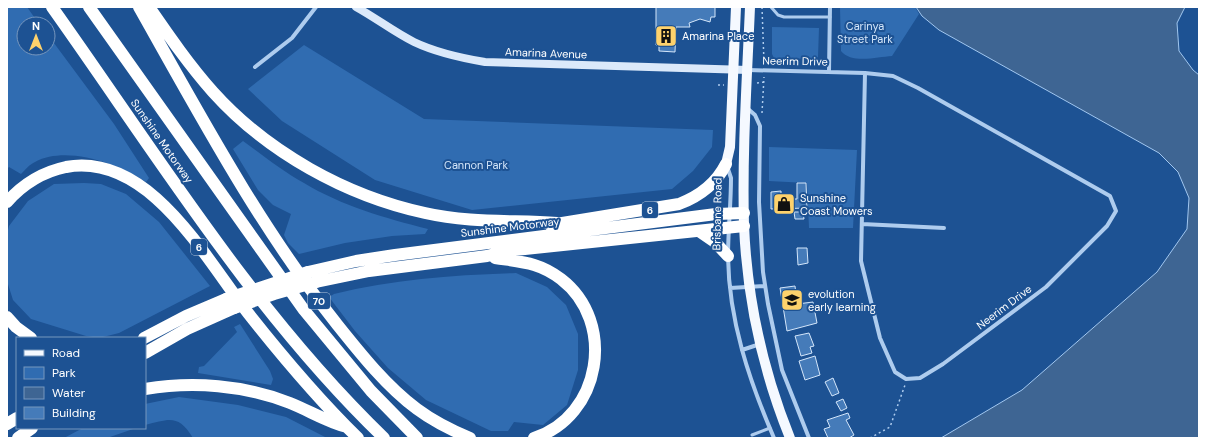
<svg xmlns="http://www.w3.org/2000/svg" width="1206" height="445" viewBox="0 0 1206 445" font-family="'DM Sans',sans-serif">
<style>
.green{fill:#306cb1}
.water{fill:#3e6593;stroke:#a1c7f0}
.building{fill:#457bb9;stroke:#d4e6fa}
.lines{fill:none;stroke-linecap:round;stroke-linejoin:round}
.path{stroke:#aeccee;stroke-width:1.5;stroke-dasharray:2 3;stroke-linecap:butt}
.lane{stroke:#aeccee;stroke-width:3}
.street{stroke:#aeccee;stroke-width:4}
.secondary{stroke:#dbe9fa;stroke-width:8}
.primary{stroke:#f5f9ff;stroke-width:10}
.highway{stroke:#fff;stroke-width:12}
.highway-bridge{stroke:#fff;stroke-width:12}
.labels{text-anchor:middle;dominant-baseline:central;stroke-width:4;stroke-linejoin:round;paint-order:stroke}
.shield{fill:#1d5293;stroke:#bbcbdf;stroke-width:1}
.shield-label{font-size:10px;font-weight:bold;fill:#fff}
.park-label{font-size:11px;fill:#d4e6fa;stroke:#1d5293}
.poi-label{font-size:11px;fill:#fff;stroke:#1d5293;text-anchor:start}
.street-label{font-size:11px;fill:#fff;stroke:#1d5293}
</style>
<rect width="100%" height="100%" fill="#1d5293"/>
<path class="green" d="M7,7h20l12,17h-15v24h24v-13l66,89 35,54 -3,4c-28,-18 -79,-37 -111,-20 -5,2 -10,8 -14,12l-12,-7 -2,2z
M840,7h75l4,7 -27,42c-15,1 -41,8 -51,-5z
M772,27l47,1 -1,29 -3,2 -41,-1 -2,-4z
M304,45l120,74 289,11 -1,17 -19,24 -21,18 -200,21 -97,-30 -93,-59 -34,-32z
M243,141c20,14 39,30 61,42 38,23 81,35 124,46l-3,5 -33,2 -47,7 -46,11 -11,-11 -4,-8 7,-21 -18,-9 -15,-15 -25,-41z
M769,147l88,3 -4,78h-44l-2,-45 -38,-2z
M84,183l17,1 25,10 33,28 51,64 -91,47 -20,5 -13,-2 -55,-17 -18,-19 -6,-19v-47l2,-8 19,-25 26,-17z
M516,273l31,14 19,18 12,29v36l-11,35 -24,20 -29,-3 -6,9h-17l-65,-31 -38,-32 -33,-37 -26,-34 5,-3c60,-15 120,-19 182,-21z
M240,324l30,47 3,8 -2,6 -73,-12 1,-6 5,-1 33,-34 -3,-5z
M179,397l59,8 48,12 41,21h-134c-15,-24 -23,-19 -48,-13v-21z
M83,428h53l-29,10h-43z"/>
<path class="water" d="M916,7h269l-8,16 2,28 14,19 6,5v363h-258l81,-48 135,-118 30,-43 2,-31 -11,-26 -19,-19 -220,-123 -17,-14z"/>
<path class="building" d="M656,7h59v10h-4l-1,5 -10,-3 -11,4 1,4h-14l-1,25 -16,-1v-6h-3z
M797,183h9l1,25 -36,1v-17l10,-1v8h16z
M794,212h9l1,7h-9z
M797,248h10l1,15 -10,2z
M795,286l2,18 16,-2 4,21 -30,8 -7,-43z
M809,333l5,13 -4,1 2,6 -11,3 -6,-20z
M815,356l5,19 -15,5 -6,-19z
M833,378l6,15 -7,3 -7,-14z
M843,399l4,9 -6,3 -5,-9z
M848,413l2,5 -4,2 8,15 -5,3h-21l-4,-9 6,-2 -3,-7z"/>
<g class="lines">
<path class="path" d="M762,7l2,56
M757,83l7,-1
M718,85h6
M762,113l2,-36
M870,438l20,-11 15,-42"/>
<path class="lane" d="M771,7l7,8 6,2h46
M752,435l18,-7"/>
<path class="street" d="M255,67l37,-29 24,-31
M748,70l117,3 -4,188 19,77 15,34 11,7 14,-1 23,-14 103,-77 61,-61 9,-15 -6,-15 -192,-108 -25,-12 -28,-3
M829,71l1,-64
M747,108l8,7 5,11 -1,76 4,70 5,32 14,66 27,68
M727,166l4,12c0,26 -3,52 -3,79 1,64 21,123 46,181
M862,224l82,4
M730,288l35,-2
M742,350l18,-6"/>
<path class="secondary" d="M356,7c20,11 38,25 58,35 23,11 47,16 71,20l263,8"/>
<path class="primary" d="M750,7c-3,72 -8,146 -6,218 3,73 19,146 46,213
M726,164l4,-17 6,-140"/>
<path class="highway" d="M52,7c104,146 202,306 332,431
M89,7l215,303 67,81 46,47
M139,7c61,108 120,219 197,316 24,30 50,63 81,86 16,12 34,21 53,29
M149,7c20,29 40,58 64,85 54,60 133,104 212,121 44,10 88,7 132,10
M7,202c16,-18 35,-30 59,-35 83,-15 139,91 182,146 34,43 70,86 110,125
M550,225l129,-21c21,-8 37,-20 47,-40
M699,231l16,11 13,14
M495,258c26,4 44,4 66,21 56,43 40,138 -27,159
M308,272l48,-11 39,-6 321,-41 28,-1
M316,282l53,-11 118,-15 19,-5 238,-25
M7,317l9,10 15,11
M144,338l42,-22 40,-17
M145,353l42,-24 47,-21
M145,389c48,-8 99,-4 145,14 20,8 37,19 57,24
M7,424l10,-6
M18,438l14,-10"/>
<path class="highway-bridge" d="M226,299l82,-27
M234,308l40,-14 42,-12"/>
</g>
<defs>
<g id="building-square" transform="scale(1.15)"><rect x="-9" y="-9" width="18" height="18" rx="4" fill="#fed26c" stroke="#1d5293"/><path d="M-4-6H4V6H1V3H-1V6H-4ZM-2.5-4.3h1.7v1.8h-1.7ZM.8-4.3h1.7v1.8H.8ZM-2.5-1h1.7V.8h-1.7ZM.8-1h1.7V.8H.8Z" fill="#111"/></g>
<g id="shop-square" transform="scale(1.15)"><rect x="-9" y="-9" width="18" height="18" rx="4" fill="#fed26c" stroke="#1d5293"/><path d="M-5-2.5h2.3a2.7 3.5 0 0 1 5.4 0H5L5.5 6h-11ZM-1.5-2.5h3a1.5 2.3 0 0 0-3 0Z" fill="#111"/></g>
<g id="school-square" transform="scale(1.15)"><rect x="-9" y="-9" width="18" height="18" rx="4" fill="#fed26c" stroke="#1d5293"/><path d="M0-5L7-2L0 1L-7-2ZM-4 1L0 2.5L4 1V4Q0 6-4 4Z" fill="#111"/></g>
</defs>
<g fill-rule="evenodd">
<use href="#building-square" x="666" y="36"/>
<use href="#shop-square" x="784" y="204"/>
<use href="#school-square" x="792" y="300"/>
</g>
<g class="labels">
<g class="shield">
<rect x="642" y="202" width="16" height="16" rx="3"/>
<rect x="191" y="239" width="16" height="16" rx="3"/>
<rect x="308" y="293" width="22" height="16" rx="3"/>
</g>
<g class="shield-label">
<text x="650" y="210">6</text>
<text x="199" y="247">6</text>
<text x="319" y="301">70</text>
</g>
<g class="park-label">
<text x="865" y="26">Carinya<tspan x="865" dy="13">Street Park</tspan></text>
<text x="476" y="165">Cannon Park</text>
</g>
<g class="poi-label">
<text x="682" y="36">Amarina Place</text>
<text x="800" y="198">Sunshine<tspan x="800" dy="13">Coast Mowers</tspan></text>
<text x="808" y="294">evolution<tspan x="808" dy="13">early learning</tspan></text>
</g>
<g class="street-label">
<text transform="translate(546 53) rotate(2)">Amarina Avenue</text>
<text transform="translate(795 61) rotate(1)">Neerim Drive</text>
<text transform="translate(162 141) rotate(55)">Sunshine Motorway</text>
<text transform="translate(717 214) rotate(-89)">Brisbane Road</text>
<text transform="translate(510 227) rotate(-7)">Sunshine Motorway</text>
<text transform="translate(1004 307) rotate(-37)">Neerim Drive</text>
</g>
</g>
<rect width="1206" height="445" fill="none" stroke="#ffffff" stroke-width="16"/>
<rect x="16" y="337" width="130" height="92" fill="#1d5293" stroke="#7797be"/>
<rect x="24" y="350" width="20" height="6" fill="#f5f9ff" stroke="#7797be"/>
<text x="52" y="357" font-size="12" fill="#ffffff">Road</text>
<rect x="24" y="367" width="20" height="12" fill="#306cb1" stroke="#7797be"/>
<text x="52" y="377" font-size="12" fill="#ffffff">Park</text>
<rect x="24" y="387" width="20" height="12" fill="#3e6593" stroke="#7797be"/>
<text x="52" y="397" font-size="12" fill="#ffffff">Water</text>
<rect x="24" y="407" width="20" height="12" fill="#457bb9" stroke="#7797be"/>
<text x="52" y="417" font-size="12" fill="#ffffff">Building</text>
<g transform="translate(36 36)"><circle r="19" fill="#1d5293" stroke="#7797be"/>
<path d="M0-3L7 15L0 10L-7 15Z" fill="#fed26c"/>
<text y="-6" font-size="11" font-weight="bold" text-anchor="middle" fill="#ffffff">N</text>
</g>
</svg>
